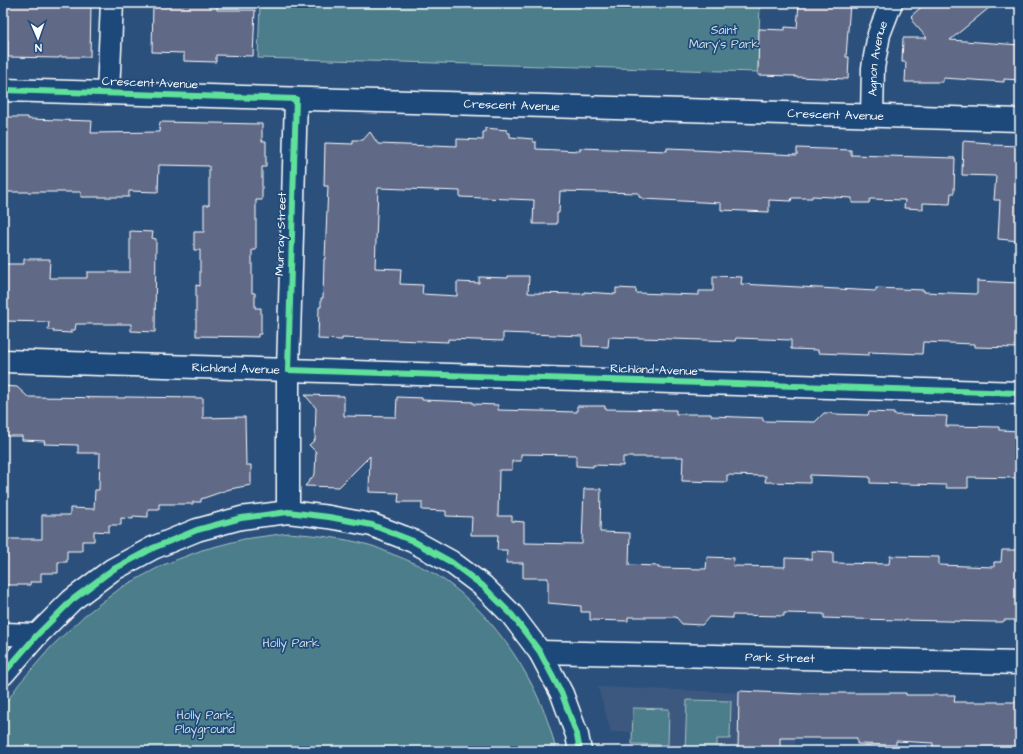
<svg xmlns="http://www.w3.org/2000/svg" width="1023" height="754" viewBox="0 0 1023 754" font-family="'Architects Daughter',sans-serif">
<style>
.built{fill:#3c587f}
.green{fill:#4c7e8a;stroke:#a6bec4}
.building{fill:#616986;stroke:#fff}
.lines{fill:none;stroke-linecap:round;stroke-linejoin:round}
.street-casing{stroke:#fff;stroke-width:25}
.street{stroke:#1f4a7a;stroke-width:22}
.cycleway-casing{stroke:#1f4a7a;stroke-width:8}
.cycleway{stroke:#60e19b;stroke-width:6}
.labels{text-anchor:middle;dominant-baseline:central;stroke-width:3.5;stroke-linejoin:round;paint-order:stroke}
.park-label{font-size:12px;fill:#d2dfe2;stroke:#1f4a7a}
.street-label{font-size:12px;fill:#fff;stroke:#1f4a7a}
</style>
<rect width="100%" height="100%" fill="#2c507c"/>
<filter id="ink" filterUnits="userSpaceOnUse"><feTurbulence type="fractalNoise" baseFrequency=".025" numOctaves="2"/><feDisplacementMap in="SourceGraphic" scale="8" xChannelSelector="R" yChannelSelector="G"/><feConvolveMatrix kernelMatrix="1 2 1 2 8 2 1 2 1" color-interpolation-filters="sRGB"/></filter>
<g filter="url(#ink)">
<path class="built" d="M598,687l199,8 -2,56h-164v-19h-20z"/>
<path class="green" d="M260,3h500l-2,69 -500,-14z
M288,533c28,2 55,5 81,12 8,2 15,6 23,9 16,6 34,14 49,24 54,36 102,109 115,173h-553v-44l16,-23 33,-38 33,-31 37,-28 41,-22 39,-15 42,-11z
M687,700l44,1 -1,38h-13v12h-32z
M633,708l36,1 -1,36 -36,-1z"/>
<path class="building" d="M3,3h88l-1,54h-31v1l-51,-1v-17h-5z
M153,3h64v7h38l-2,46 -37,-1v7l-32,-1v-8l-32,-1z
M799,3h51l-4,54h3l-1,22 -53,-2v-1l-37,-1 1,-46 26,1v-3l12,1z
M926,3h69l-45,37 70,5v35l-16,-1v3l-61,-4v4h-38l1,-20h-4l1,-24h24l-15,-17 2,-2 -3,-3z
M3,117h25v2l64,2 -1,12 68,-1 1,-10 102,2v17h4v26h-4v33h-6v50h-4v43h3v15h6v26h-3v3l-62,-1v-51l4,1v-36h-6v-18h10v-27h5v-39l-50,-1 -1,27 -29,-1v6h-48v-5h-77z
M485,128l22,2v3h3v4l23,2v3h3v7l44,2v-3l87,3v-3l27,1v1l103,5v-7l54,2v5l104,3 -1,35h-3l-1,11 -27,-1v6l-19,-1 1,-8 -35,-1 -1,4h-17v-5l-40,-2v2h-20l-1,3 -22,-1v12l-48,-2v-7l-78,-4v-1l-4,-1v-4l-79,-2 -1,22h-2v11h-24l1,-24 -74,-3v-6l-82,-3 -3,80 26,1 -1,15 23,1 -1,9 35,2v-14l22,1v-6l29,1v-2h21l-1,17 56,1v-2l32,2v-6l20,1v4l63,2v-4h14v-15l29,1 -1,7 135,7v-3l48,2v2l53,2v-13l43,2v65l-45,-1v-3l-52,-2 -1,12 -53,-2v3l-51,-2v-3l-27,-1v-9l-55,-2 -1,3 -126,-4 -1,10 -26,-1v-10l-52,-2 -27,-1v8l-55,-2v3l-106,-4v2l-24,-1 1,-32h2v-9h2l1,-39h1l3,-73h-4l1,-43 28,1v-4h10l7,-8 8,12 54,2 1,-1 24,1v-7l26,1v-8h2z
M963,141l27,2 2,2 28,1v95l-22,-2 2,-39h-6l2,-24 -34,-1z
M130,231l23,1 -1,6 4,1 -1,93 -24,-1v-7h-55l-1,6h-4v3l-18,-1 1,-2h-6l1,-8 -46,-1v-57h21v-5h26l-1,19h38v-6h43z
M3,386l14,1 11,10 97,1v-1l78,1v20l42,-1 1,48h5v20l-21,4 -29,10v3h-8v2h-34v5h-11v8l-15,-1v3l-12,-1v7h-12v7l-15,-1v10h-12v10h-15v11h-9v11h-17v9h-11v3h-27v-46h39v-24h28v-7l24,1 1,-19h4l1,-37h-22v-8l-34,-1 1,-3 -23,-1v-4h-19z
M305,395l39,1v20l52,1 1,-20 25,1v2l51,2v2l25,1v5l79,2v-6h28v3l71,1v4h35v2l52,2v3l52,1 9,-9h7l1,1 36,1 1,-3 25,1v2l53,1 -1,10 53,1v3l21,1v47l-52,-1v11h-22v-3l-76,-2v-6l-60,-2v8l-45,-1 1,-6 -39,-1v7l-45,-1 1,-24h-60v9l-30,-1v2l-17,-1v-11l-55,-1v7h-9v9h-13l-1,46h14v5l12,1v21l58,1 2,-55h17l-1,43 30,1 -1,32 29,1v2l48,1 1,-12 27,1 -1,8 52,1v-9l27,1v-8l21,1v11l56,1 1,-8 49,1v8l55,2v-5h7l1,-12h18v70h-16l-1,2h-10l-138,-3 -31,-1v-4l-40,-1v3l-52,-1v3l-23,-1 -7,8 -20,-1 -6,-7h-48v4l-38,-1v-8h-9v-6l-33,-3v-25h-25v-15h-17l1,-13h-10l1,-15h-27l1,-18 -26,-1v-5l-24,-1v-8h-24l1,-9 -30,-1 1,-36 -31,31 -34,-1 10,-12 1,-22 -7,-7 6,-5 1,-32z
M739,691l63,3v-1h104v2h49l-1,7h66v49h-87v-8l-37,-2v4l-39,-1v-6h-77v13h-42z"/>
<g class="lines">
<g class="street-casing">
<g id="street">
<path id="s1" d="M3,90l1017,30"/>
<path d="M108,93l4,-90"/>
<path id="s2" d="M872,116l1,-48 6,-34 12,-31"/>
<path id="s3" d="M3,361l1017,32"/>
<path d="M288,512v-142l8,-271"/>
<path d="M3,634l34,1"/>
<path id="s4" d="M540,652l480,11"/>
<path d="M3,674l34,-39 35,-35 40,-30 41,-22 44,-18 44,-12 47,-6 41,5 43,8 41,16 38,21 32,24 29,29 28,37 22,42 15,41 3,16"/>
</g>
</g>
<use href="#street" class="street"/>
<g class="cycleway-casing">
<path id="cycleway" d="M3,90l293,9 -8,271 732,23
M3,674l34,-39 35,-35 40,-30 41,-22 44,-18 44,-12 47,-6 41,5 43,8 41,16 38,21 32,24 29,29 28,37 22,42 15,41 3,16"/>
</g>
<use href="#cycleway" class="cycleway"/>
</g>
</g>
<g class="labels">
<g class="park-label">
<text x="724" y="30">Saint<tspan x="724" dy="14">Mary's Park</tspan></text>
<text x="291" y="643">Holly Park</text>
<text x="205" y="715">Holly Park<tspan x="205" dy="14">Playground</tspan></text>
</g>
<g class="street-label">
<text stroke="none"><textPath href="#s2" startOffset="58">Agnon Avenue</textPath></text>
<text transform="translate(150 83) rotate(2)">Crescent Avenue</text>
<text stroke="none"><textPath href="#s1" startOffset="509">Crescent Avenue</textPath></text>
<text stroke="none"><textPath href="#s1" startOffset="833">Crescent Avenue</textPath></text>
<text transform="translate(281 234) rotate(-88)">Murray Street</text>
<text stroke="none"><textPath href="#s3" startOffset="233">Richland Avenue</textPath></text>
<text transform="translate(654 370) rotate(2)">Richland Avenue</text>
<text stroke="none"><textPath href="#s4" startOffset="240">Park Street</textPath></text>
</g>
</g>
<rect width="1023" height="754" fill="none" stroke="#1f4a7a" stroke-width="16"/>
<rect x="8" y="8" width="1007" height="738" fill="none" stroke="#fff" stroke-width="1.5" filter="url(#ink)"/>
<g transform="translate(38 38) rotate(178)" stroke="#1f4a7a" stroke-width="3" paint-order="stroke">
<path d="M0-3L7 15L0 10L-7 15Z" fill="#ffffff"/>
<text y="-6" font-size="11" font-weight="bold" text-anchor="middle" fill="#ffffff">N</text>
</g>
</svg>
